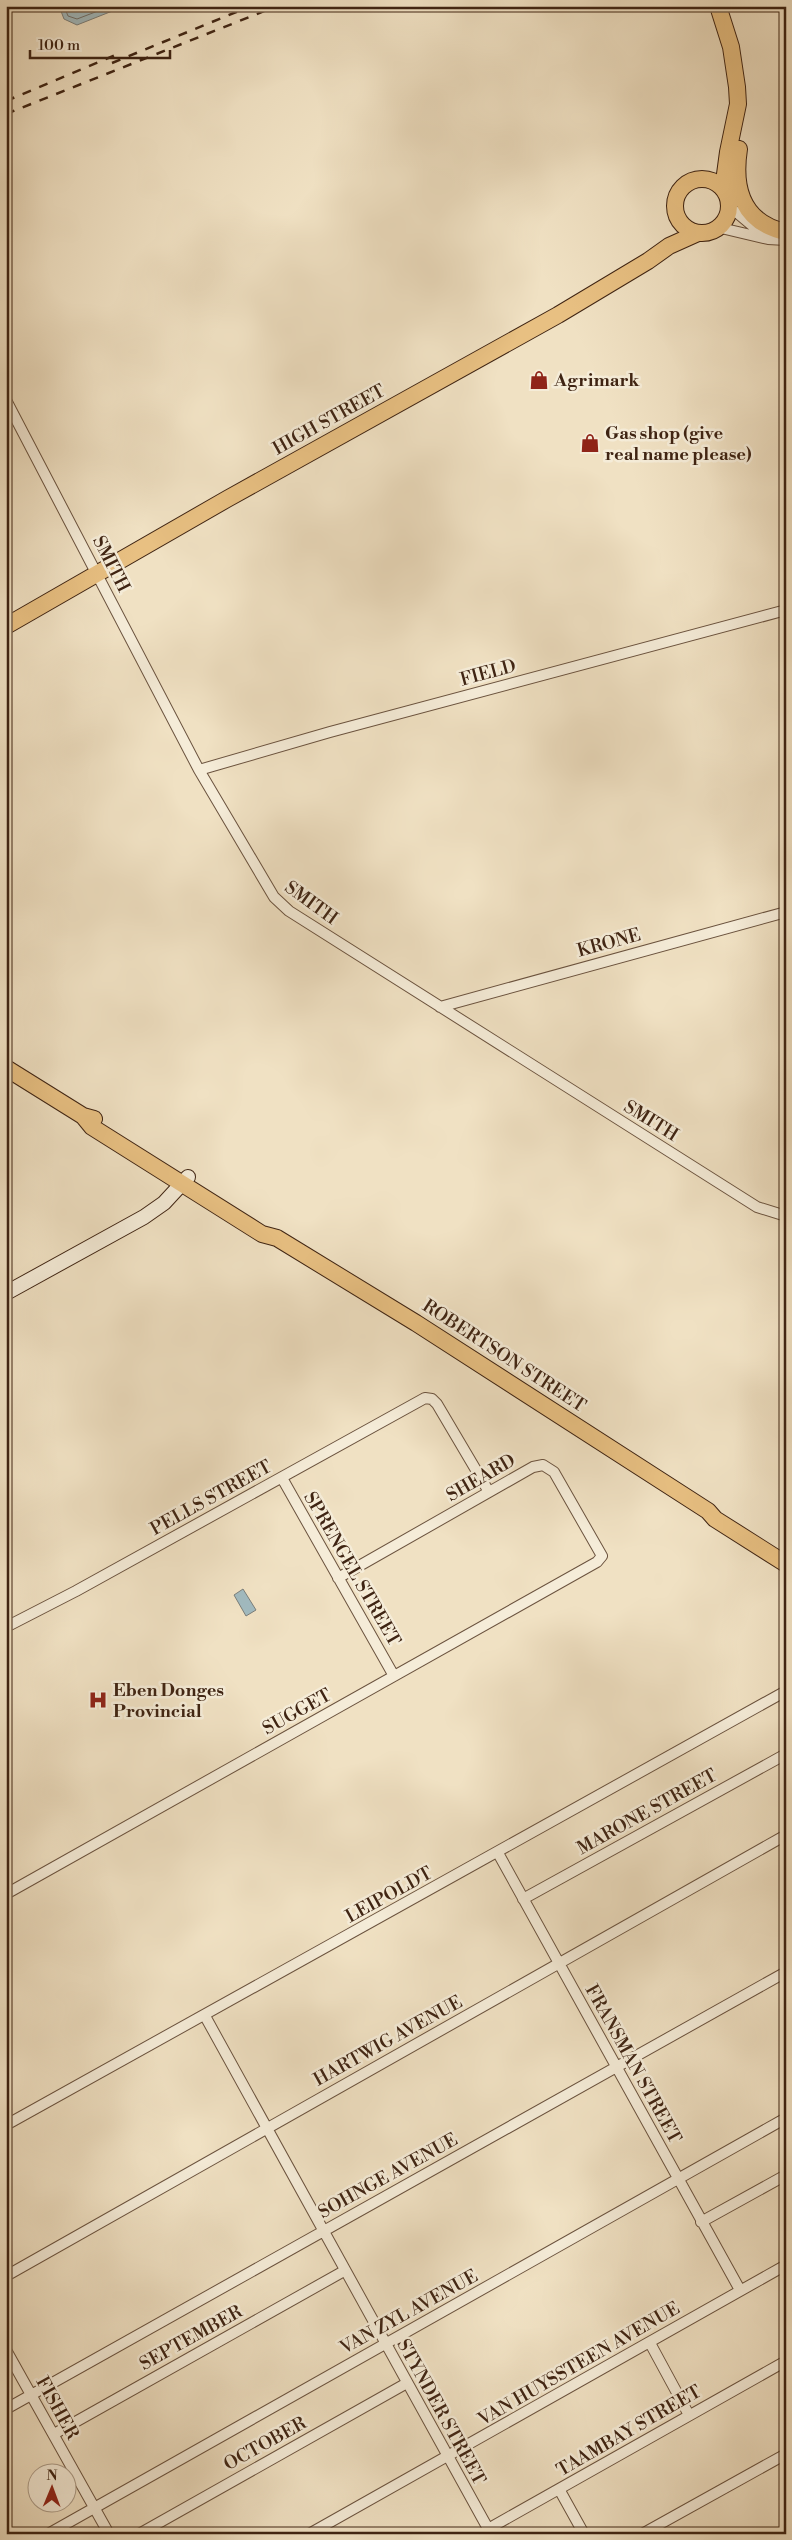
<svg xmlns="http://www.w3.org/2000/svg" width="792" height="2540" viewBox="0 0 792 2540" font-family="'Libre Bodoni',serif">
<style>
.water{fill:#a1babf;stroke:#7a7e7a}
.lines{fill:none;stroke-linecap:round;stroke-linejoin:round}
.shore{stroke:#706f69;stroke-width:1}
.street-casing{stroke:#6b533f;stroke-width:12}
.secondary-casing{stroke:#3f2413;stroke-width:16}
.primary-casing{stroke:#3f2413;stroke-width:18}
.street{stroke:#f5ecd8;stroke-width:10}
.secondary{stroke:#f5ecd8;stroke-width:14}
.primary{stroke:#e8c082;stroke-width:16}
.rail{stroke:#3f2413;stroke-width:2.5;stroke-dasharray:9 9;stroke-linecap:butt}
.labels{text-anchor:middle;dominant-baseline:central;stroke-width:5;stroke-linejoin:round;paint-order:stroke}
.poi-label{font-size:18px;font-weight:bold;fill:#3f2413;stroke:#f5ecd8;text-anchor:start}
.street-label{font-size:18px;fill:#3f2413;stroke:#f5ecd8}
</style>
<rect width="100%" height="100%" fill="#f0e1c3"/>
<filter id="stains"><feTurbulence type="fractalNoise" baseFrequency=".004" numOctaves="4"/><feColorMatrix values="0 0 0 0 .2 0 0 0 0 .09 0 0 0 0 .02 0 0 0 .5 -.17"/></filter>
<radialGradient id="worn" r=".72"><stop offset=".6" stop-color="#630" stop-opacity="0"/><stop offset="1" stop-color="#630" stop-opacity=".3"/></radialGradient>
<path class="water" d="M59,6h66l-48,19 -13,-6z
M243,1589l13,21 -10,6 -12,-21z"/>
<g class="lines">
<path class="shore" d="M64,6l4,10 9,3 34,-13"/>
<g class="street-casing">
<path id="street" d="M730,207l37,31
M721,228l47,11 18,1
M6,400l193,370 75,127 15,14 468,296 29,9
M199,770l131,-38 456,-122
M440,1007l346,-95
M282,1478l112,198
M6,1627l70,-36 349,-193 7,1 5,5 52,88
M498,1853l242,437
M6,1894l591,-332 5,-6 -48,-84 -11,-7 -10,2 -195,111
M523,1899l263,-145
M205,2016l286,518
M6,2125l780,-434
M701,2222l85,-47
M6,2276l780,-441
M650,2343l39,72
M6,2350l103,184
M6,2409l780,-437
M54,2434l290,-163
M559,2489l25,45
M488,2529l298,-168
M48,2534l738,-416
M139,2534l268,-151
M309,2534l477,-269
M642,2534l144,-80"/>
</g>
<g class="secondary-casing">
<path id="secondary" d="M6,1293l138,-76 20,-14 24,-26"/>
</g>
<g class="primary-casing">
<path id="primary" d="M718,6l13,41 6,40 1,17 -10,48 -5,37
M739,149c-6,39 3,74 47,83
M675 206a27 27 0 1 1 54 0a27 27 0 1 1-54 0Z
M6,626l221,-127 331,-184 90,-54 21,-15 29,-13
M6,1068l77,48 11,3
M83,1116l9,11 170,107 15,4 139,85 292,188 7,8 71,45"/>
</g>
<use href="#street" class="street"/>
<use href="#secondary" class="secondary"/>
<use href="#primary" class="primary"/>
<path class="rail" d="M112,63l139,-57
M6,101l112,-47
M6,114l271,-108"/>
</g>
<defs>
<g id="shop-bare" transform="scale(1.5)"><path d="M-5-2.5h2.3a2.7 3.5 0 0 1 5.4 0H5L5.5 6h-11ZM-1.5-2.5h3a1.5 2.3 0 0 0-3 0Z" fill="#8f2418" stroke="#f5ecd8" stroke-width="2.5" paint-order="stroke"/></g>
<g id="hospital-bare" transform="scale(1.5)"><path d="M-5-5h3v3.5h4V-5h3V5h-3V1.5h-4V5h-3Z" fill="#8f2418" stroke="#f5ecd8" stroke-width="2.5" paint-order="stroke"/></g>
</defs>
<g fill-rule="evenodd">
<use href="#shop-bare" x="539" y="380"/>
<use href="#shop-bare" x="590" y="443"/>
<use href="#hospital-bare" x="98" y="1700"/>
</g>
<g class="labels">
<g class="poi-label">
<text x="554" y="380">Agrimark</text>
<text x="605" y="433">Gas shop (give<tspan x="605" dy="21">real name please)</tspan></text>
<text x="113" y="1690">Eben Donges<tspan x="113" dy="21">Provincial</tspan></text>
</g>
<g class="street-label">
<text transform="translate(329 420) rotate(-29)">HIGH STREET</text>
<text transform="translate(111 564) rotate(63)">SMITH</text>
<text transform="translate(488 673) rotate(-15)">FIELD</text>
<text transform="translate(311 903) rotate(36)">SMITH</text>
<text transform="translate(609 943) rotate(-15)">KRONE</text>
<text transform="translate(651 1121) rotate(32)">SMITH</text>
<text transform="translate(504 1356) rotate(33)">ROBERTSON STREET</text>
<text transform="translate(481 1478) rotate(-30)">SHEARD</text>
<text transform="translate(211 1498) rotate(-29)">PELLS STREET</text>
<text transform="translate(352 1569) rotate(60)">SPRENGEL STREET</text>
<text transform="translate(297 1712) rotate(-29)">SUGGET</text>
<text transform="translate(647 1812) rotate(-29)">MARONE STREET</text>
<text transform="translate(389 1895) rotate(-29)">LEIPOLDT</text>
<text transform="translate(388 2041) rotate(-29)">HARTWIG AVENUE</text>
<text transform="translate(633 2064) rotate(61)">FRANSMAN STREET</text>
<text transform="translate(388 2176) rotate(-29)">SOHNGE AVENUE</text>
<text transform="translate(409 2312) rotate(-29)">VAN ZYL AVENUE</text>
<text transform="translate(191 2338) rotate(-29)">SEPTEMBER</text>
<text transform="translate(579 2364) rotate(-30)">VAN HUYSSTEEN AVENUE</text>
<text transform="translate(57 2408) rotate(61)">FISHER</text>
<text transform="translate(441 2412) rotate(61)">STYNDER STREET</text>
<text transform="translate(629 2431) rotate(-30)">TAAMBAY STREET</text>
<text transform="translate(265 2444) rotate(-29)">OCTOBER</text>
</g>
</g>
<rect width="792" height="2540" fill="none" stroke="#f0e1c3" stroke-width="25"/>
<rect x="8" y="8" width="777" height="2525" fill="none" stroke="#3f2413" stroke-width="2.5"/>
<rect x="12" y="12" width="767" height="2515" fill="none" stroke="#3f2413"/>
<g transform="translate(52 2488) rotate(1)"><circle r="24" fill="#f5ecd8" stroke="#ac9c89"/>
<path d="M0-4L9 19L0 12L-9 19Z" fill="#8f2418"/>
<text y="-8" font-size="14" font-weight="bold" text-anchor="middle" fill="#3f2413">N</text>
</g>
<path d="M30 50v8h140v-8" fill="none" stroke="#3f2413" stroke-width="2.5"/>
<text x="38" y="50" font-size="15" fill="#3f2413" stroke="#f5ecd8" stroke-width="4" paint-order="stroke">100 m</text>
<rect width="100%" height="100%" filter="url(#stains)"/>
<rect width="100%" height="100%" fill="url(#worn)"/>
</svg>
